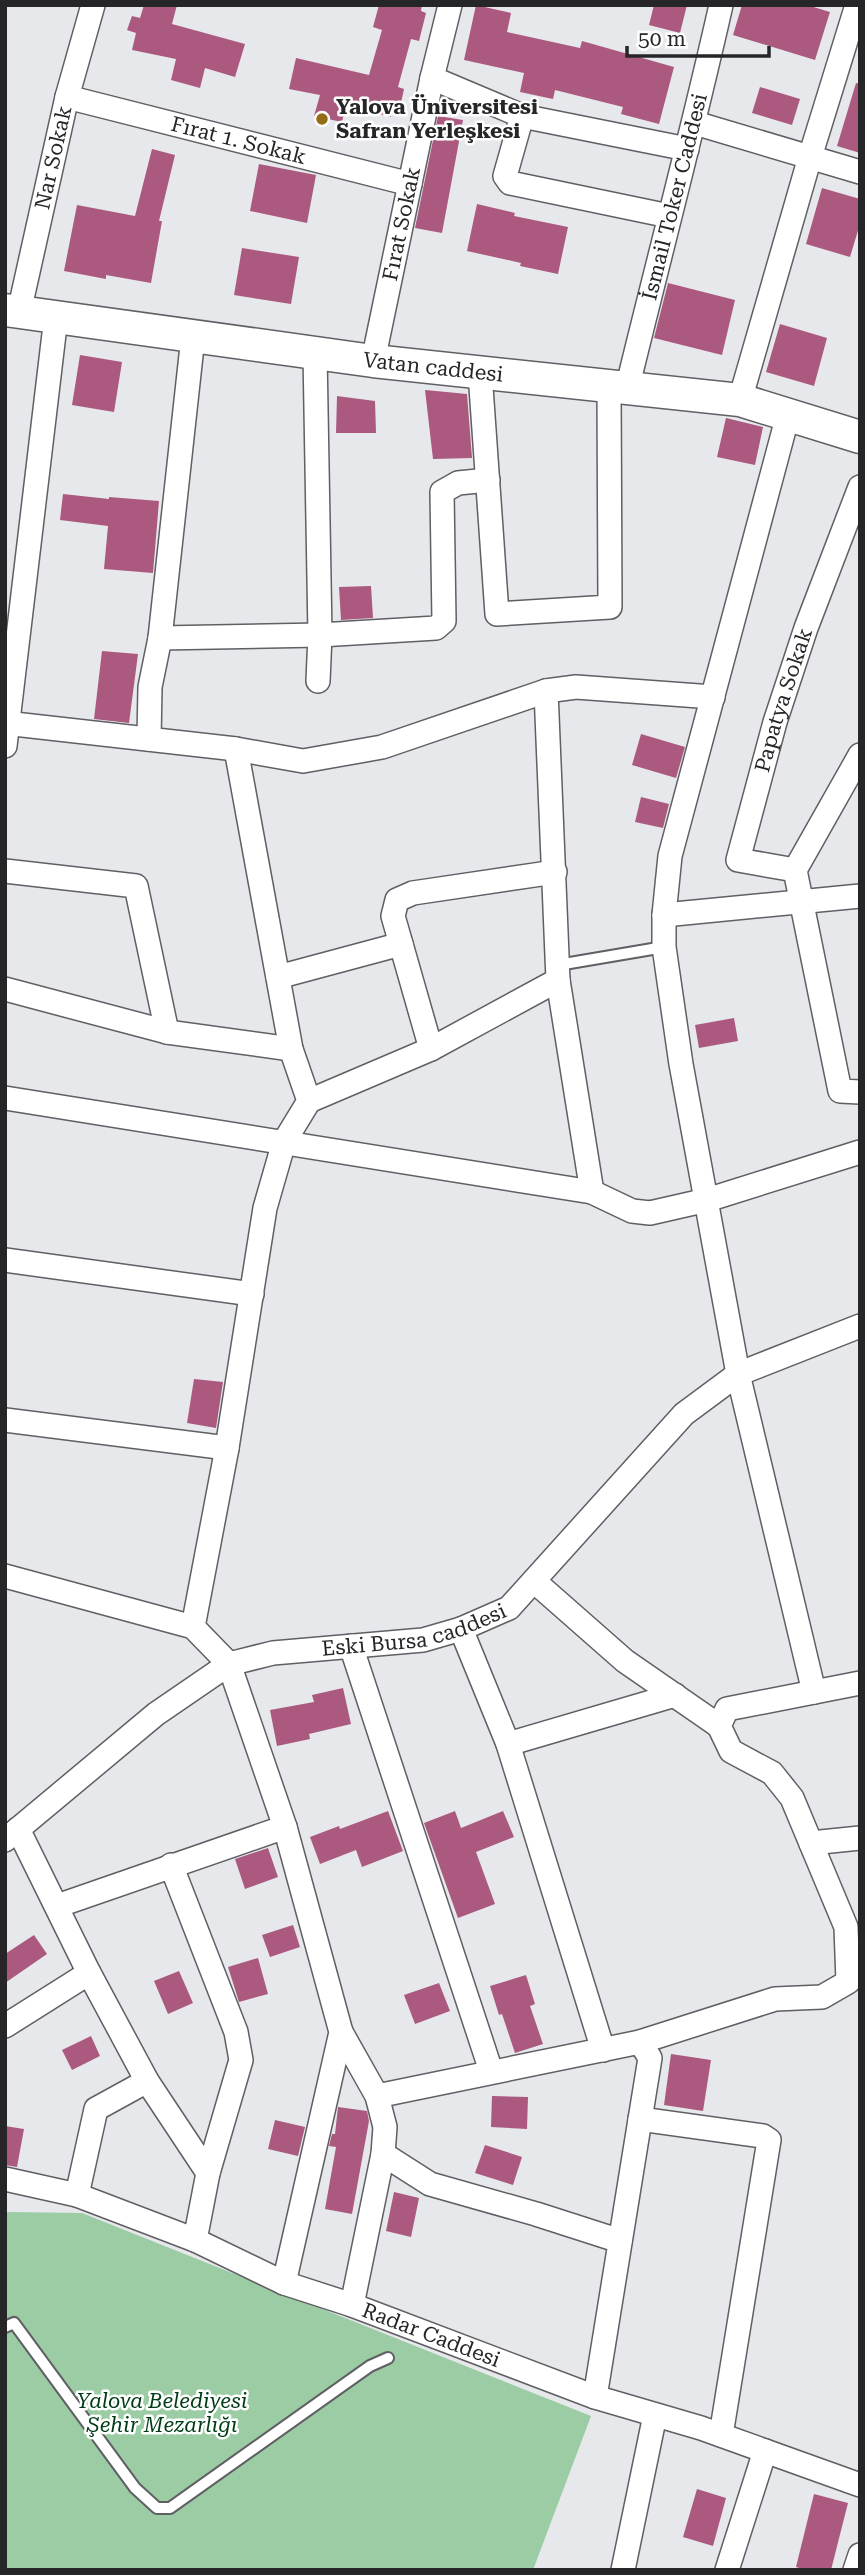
<svg xmlns="http://www.w3.org/2000/svg" width="865" height="2575" viewBox="0 0 865 2575" font-family="'Roboto Serif',serif">
<style>
.green{fill:#9bcca4}
.building{fill:#ab597e}
.lines{fill:none;stroke-linecap:round;stroke-linejoin:round}
.lane-casing{stroke:#5f5f64;stroke-width:14}
.street-casing{stroke:#5f5f64;stroke-width:26}
.secondary-casing{stroke:#5f5f64;stroke-width:35}
.lane{stroke:#fff;stroke-width:10}
.street{stroke:#fff;stroke-width:23}
.secondary{stroke:#fff;stroke-width:32}
.poi-dot{fill:#936e16;stroke:#fff;stroke-width:2.5}
.labels{text-anchor:middle;dominant-baseline:central;stroke-width:5;stroke-linejoin:round;paint-order:stroke}
.poi-label{font-size:21px;font-weight:bold;fill:#262628;stroke:#fff;text-anchor:start}
.street-label{font-size:21px;fill:#262628;stroke:#fff}
.park-label{font-size:21px;font-style:italic;fill:#003c16;stroke:#fff}
</style>
<rect width="100%" height="100%" fill="#e6e8ec"/>
<path class="green" d="M8,2212l74,1 509,203 -58,154h-528v-355z"/>
<path class="building" d="M144,5h33l-5,19 73,20 -10,33 -30,-9 -5,20 -29,-8 5,-21 -44,-9 4,-17 -9,-3 5,-14 8,2z
M379,5h43l-1,6 5,2 -7,28 -8,-2 -13,48 6,2 -3,14 -8,-2 -2,16 -45,-12 -4,17 -28,-6 6,-21 -31,-6 7,-31 73,17 13,-45 -9,-3z
M476,5l35,8 -4,19 73,16 2,-7 92,26 -15,57 -38,-10 2,-7 -68,-17 -2,9 -33,-7 4,-19 -60,-13z
M654,5h33l-7,28 -31,-8z
M742,5h65l23,7 -15,48 -82,-25z
M856,83l4,1v69l-23,-7z
M760,87l40,12 -8,26 -40,-12z
M438,116l25,4 -21,113 -27,-5z
M152,149l23,6 -16,66h3l-11,62 -45,-8v4l-42,-8 13,-66 58,11z
M259,164l57,11 -9,48 -57,-12z
M822,188l38,11v25l-10,33 -44,-13z
M477,204l38,9 -1,3 54,11 -10,47 -38,-8 1,-3 -54,-12z
M242,248l57,9 -8,47 -57,-9z
M668,283l67,17 -13,55 -68,-17z
M780,324l47,14 -13,48 -48,-14z
M80,355l42,7 -8,50 -42,-7z
M425,390l42,4 5,64 -39,1z
M337,396l38,5 1,32h-40z
M726,418l37,9 -8,38 -38,-8z
M63,494l46,5v-2l50,4 -6,72 -49,-4 4,-43 -48,-6z
M371,586l2,32 -32,2 -2,-33z
M102,651l36,3 -9,69 -35,-4z
M641,734l44,13 -9,31 -44,-13z
M641,797l28,7 -6,24 -28,-6z
M734,1018l4,23 -39,7 -4,-23z
M194,1379l29,3 -7,46 -29,-5z
M343,1688l8,36 -42,10 1,5 -33,7 -7,-36 44,-8 -2,-7z
M388,1811l15,40 -41,16 -6,-17 -36,14 -10,-27 29,-11 1,3z
M455,1811l6,17 42,-17 11,26 -38,15 19,52 -37,14 -34,-95z
M268,1848l10,29 -33,12 -10,-30z
M293,1925l7,22 -30,10 -8,-22z
M34,1935l13,19 -42,29v-29z
M258,1958l10,36 -29,8 -11,-35z
M179,1971l14,32 -25,11 -14,-33z
M526,1975l9,29 -5,2 13,38 -28,9 -13,-39 -3,1 -9,-29z
M439,1983l11,28 -35,13 -11,-29z
M91,2036l9,20 -28,14 -10,-20z
M671,2054l40,6 -8,51 -39,-6z
M492,2096l36,1 -1,32 -36,-2z
M338,2107l29,4 2,10 -17,93 -27,-5 11,-62 -7,-1 3,-12h3z
M275,2120l30,7 -7,29 -30,-7z
M5,2126l19,3 -7,38 -12,-2z
M485,2145l37,12 -9,28 -38,-12z
M394,2192l25,6 -8,39 -25,-6z
M697,2489l29,9 -13,48 -30,-9z
M814,2494l34,9 -17,67h-25l-10,-3z"/>
<g class="lines">
<g class="lane-casing">
<path id="lane" d="M558,965l106,-18
M5,2327l9,-4 121,165 22,20h13l200,-142 18,-8"/>
</g>
<g class="street-casing">
<g id="street">
<path d="M432,78l90,38 165,33"/>
<path id="s1" d="M67,97l343,87"/>
<path d="M522,116l-17,60 5,7 159,33"/>
<path d="M695,123l165,49"/>
<path id="s2" d="M19,312l48,-215 26,-92"/>
<path d="M315,353l5,282 -2,46"/>
<path id="s3" d="M373,361l59,-283 18,-73"/>
<path d="M480,373l17,241 113,-7 -1,-220"/>
<path id="s4" d="M627,389c31,-128 65,-255 94,-384"/>
<path d="M740,400l70,-243 47,-152"/>
<path d="M788,415l-118,441 -6,59v32l17,117 57,310 76,318"/>
<path d="M160,638l160,-3 116,-7 8,-7 -2,-129 16,-9 30,-3"/>
<path d="M546,691l12,289 34,212"/>
<path d="M5,723l231,26 67,12 79,-14 164,-56 30,-4 137,10"/>
<path d="M149,739l1,-52 10,-49 33,-301"/>
<path d="M5,746l51,-429"/>
<path d="M860,755l-65,115 45,221 20,1"/>
<path id="s5" d="M795,870l-57,-10 37,-138 31,-94 54,-141"/>
<path d="M5,871l131,15 31,146"/>
<path d="M664,915l196,-19"/>
<path d="M278,977l123,-33"/>
<path d="M5,989l162,43 124,17"/>
<path d="M431,1049l-38,-133 4,-16 16,-7 142,-21"/>
<path d="M5,1098l587,94 40,19 18,2 57,-13 153,-48"/>
<path d="M309,1101l122,-52 127,-69"/>
<path d="M5,1260l247,34"/>
<path d="M5,1420l222,28"/>
<path d="M5,1576l188,51 36,37 56,163 56,205 -57,251"/>
<path d="M534,1581l91,80 94,65"/>
<path d="M193,1627l34,-179 38,-240 19,-66 25,-41 -18,-52 -55,-300"/>
<path d="M461,1629l47,115 95,306"/>
<path d="M351,1646l140,425"/>
<path d="M508,1744l167,-49"/>
<path d="M18,1829l71,144 58,108 61,92"/>
<path id="s6" d="M5,1840l151,-126 73,-50 44,-11 150,-13 38,-11 48,-21 175,-194 54,-40 122,-48"/>
<path d="M811,1843l49,-5"/>
<path d="M171,1865l65,167 5,28 -33,113 -13,67"/>
<path d="M57,1906l228,-79"/>
<path d="M5,2026l84,-53"/>
<path d="M341,2032l36,64 8,31 -2,27 -31,151"/>
<path d="M640,2042l135,-43 47,-2 26,-15 -2,-55 -54,-129 -20,-25 -41,-22 -12,-25 8,-17 133,-26"/>
<path d="M377,2096l263,-54 10,16 -55,339"/>
<path d="M640,2119l123,17 6,4 -48,295"/>
<path d="M383,2154l47,30 106,30 84,27"/>
<path id="s7" d="M5,2179l72,16 118,45 89,43 68,22 243,92 106,31 159,57"/>
<path d="M77,2195l19,-86 51,-28"/>
<path d="M623,2570l32,-155"/>
<path d="M727,2570l38,-119"/>
<path d="M855,2570l5,-15"/>
</g>
</g>
<g class="secondary-casing">
<g id="secondary">
<path id="s8" d="M5,310l368,51 367,39 120,37"/>
</g>
</g>
<use href="#lane" class="lane"/>
<use href="#street" class="street"/>
<use href="#secondary" class="secondary"/>
</g>
<circle class="poi-dot" cx="322" cy="119" r="7"/>
<g class="labels">
<g class="poi-label">
<text x="336" y="107">Yalova Üniversitesi<tspan x="336" dy="24">Safran Yerleşkesi</tspan></text>
</g>
<g class="street-label">
<text stroke="none"><textPath href="#s1" startOffset="177">Fırat 1. Sokak</textPath></text>
<text stroke="none"><textPath href="#s2" startOffset="158">Nar Sokak</textPath></text>
<text stroke="none"><textPath href="#s4" startOffset="198">İsmail Toker Caddesi</textPath></text>
<text stroke="none"><textPath href="#s3" startOffset="140">Fırat Sokak</textPath></text>
<text stroke="none"><textPath href="#s8" startOffset="432">Vatan caddesi</textPath></text>
<text stroke="none"><textPath href="#s5" startOffset="224">Papatya Sokak</textPath></text>
<text stroke="none"><textPath href="#s6" startOffset="474">Eski Bursa caddesi</textPath></text>
<text stroke="none"><textPath href="#s7" startOffset="455">Radar Caddesi</textPath></text>
</g>
<g class="park-label">
<text x="162" y="2401">Yalova Belediyesi<tspan x="162" dy="24">Şehir Mezarlığı</tspan></text>
</g>
</g>
<rect width="865" height="2575" fill="none" stroke="#262628" stroke-width="14"/>
<path d="M627 46v10h142v-10" fill="none" stroke="#262628" stroke-width="3.5"/>
<text x="638" y="46" font-size="21" fill="#262628" stroke="#ffffff" stroke-width="5" paint-order="stroke">50 m</text>
</svg>
